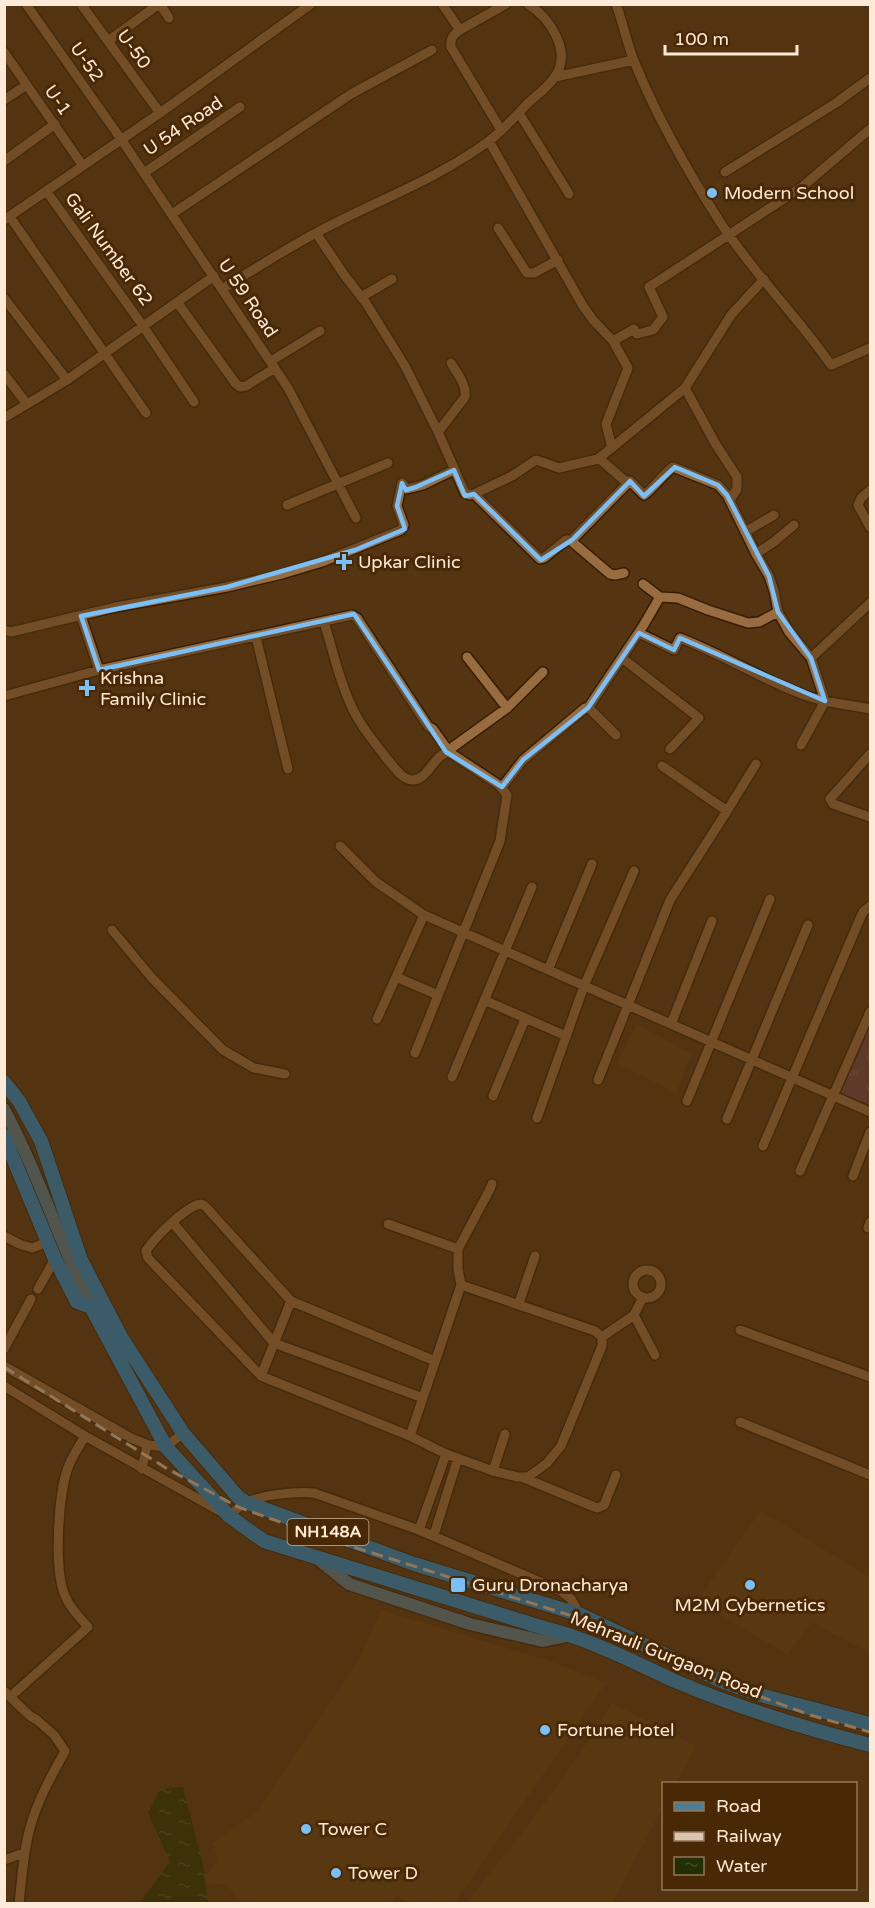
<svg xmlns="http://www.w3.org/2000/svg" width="875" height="1908" viewBox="0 0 875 1908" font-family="'Varela Round',sans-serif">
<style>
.built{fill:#603c13}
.grass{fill:url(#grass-tufts)}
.water{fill:url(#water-ripples)}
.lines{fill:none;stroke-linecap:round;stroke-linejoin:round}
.minor-casing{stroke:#341d05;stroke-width:12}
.major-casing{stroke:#341d05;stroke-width:15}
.highway-casing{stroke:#341d05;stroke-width:16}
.minor{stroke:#996c3f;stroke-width:9}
.major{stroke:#4e7d96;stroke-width:12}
.highway{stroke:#1c89d0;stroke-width:14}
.rail{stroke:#dbc5af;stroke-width:3;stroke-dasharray:12 6;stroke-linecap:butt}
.marked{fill:none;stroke:#79bff8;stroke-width:4.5;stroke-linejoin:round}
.poi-dot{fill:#79bff8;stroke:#492905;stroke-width:2}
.labels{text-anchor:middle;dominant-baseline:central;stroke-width:6;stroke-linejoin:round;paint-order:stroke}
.shield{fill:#492905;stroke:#c8b098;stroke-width:1.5}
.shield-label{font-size:16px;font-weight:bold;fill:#feead7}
.street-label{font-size:18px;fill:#feead7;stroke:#492905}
.poi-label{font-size:18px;fill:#feead7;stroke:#492905;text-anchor:start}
</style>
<defs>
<pattern id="grass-tufts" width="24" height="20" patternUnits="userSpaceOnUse" patternTransform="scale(1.5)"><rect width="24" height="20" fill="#6a404b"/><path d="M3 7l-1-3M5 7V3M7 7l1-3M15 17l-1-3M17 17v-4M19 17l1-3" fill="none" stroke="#805c64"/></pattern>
<pattern id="water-ripples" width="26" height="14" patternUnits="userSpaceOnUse" patternTransform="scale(1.5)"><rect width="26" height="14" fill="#222e04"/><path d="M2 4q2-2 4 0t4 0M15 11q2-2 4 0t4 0" fill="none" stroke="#434c28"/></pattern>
</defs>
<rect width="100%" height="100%" fill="#543411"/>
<path class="built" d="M721,181l3,5 -6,4 2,5 -3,2 2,3 -8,5 -8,-14z
M637,1024l54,30 -15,39 -59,-30z
M761,1511l109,67v75l-58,-31 -25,32 -90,-53z
M381,1610l168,51 57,22 -152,220h-43l-14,-7 -7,8 -150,-1 -13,-19 -30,1 22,-25 -7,-17 44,-30 102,-151z
M612,1703l84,43 -20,37 -12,1 -1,22 -51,97h-146l56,-69 56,-77z"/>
<path class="grass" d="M870,1017v97l-34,-17z"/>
<path class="water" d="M183,1787l20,77 5,39h-69l31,-41 -22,-49 12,-24z"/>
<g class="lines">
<g class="minor-casing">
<path id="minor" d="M26,4l95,135 167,249 68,130
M81,4l79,109
M160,4l9,14
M442,4l18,26
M616,4c7,19 11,39 18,57 22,54 57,116 88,164 33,50 76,92 109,140l39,-17
M108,41l51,-37
M4,52l79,114
M555,77l79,-17
M4,100l18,-12
M519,113l50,81
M501,130l-50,-83c-1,-9 2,-12 9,-17l46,-26
M489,141l94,165 10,14 20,21 15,27 -22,56 6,24
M4,161l51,-37
M725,172l111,-69 34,-25
M144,173l96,-66
M47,192l96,134 51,76
M172,214l179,-120 81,-44
M10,217l136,196
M4,220l156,-107 151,-109
M498,228l29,45h7l24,-13
M316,233l29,43 21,27 39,63 33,66 27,61 5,2 4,-1 38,-18 24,-16 23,8 39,-9 3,1 24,21h5l14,14c11,-8 18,-20 29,-28l45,18 9,10 29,59 13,22 5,15 4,21 11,20 22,26
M222,289c31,-19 62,-39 94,-56 57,-31 120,-53 173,-92 14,-11 27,-25 39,-38 9,-8 20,-16 26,-25 19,-25 -3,-59 -26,-74
M361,297l31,-18
M4,298l63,82
M177,302l59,82 4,3 6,-1 29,-18
M613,341l21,-12 3,5 16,-4 10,-13 -14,-30 153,-100 68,-58
M271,361l49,-30
M4,374l23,30
M685,388l30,55 22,34v12l-7,11
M4,418l63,-38 147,-104
M438,432l27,-35c2,-12 -8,-24 -14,-34
M598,459l87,-71 46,-73 33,-36
M870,490l-9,8 -3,7 12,22
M474,494l66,65 4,-1 22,-18h4l40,34 5,1 9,-2
M287,505l101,-42
M745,532l29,-17
M571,541l59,-60
M756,554l19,-13 19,-16
M643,584l17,13 18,1 30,12 40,13 11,-1 19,-10
M81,616l18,54
M324,622c10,32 17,67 34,97 9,15 20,28 30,41 7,8 14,20 25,20 16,-1 21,-26 36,-28l50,33 8,10 -7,46 -85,212
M4,630l7,2 105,-25 111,-20 55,-13 40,-12 79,-32 3,-5 -7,-19 5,-23 5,6 16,-4 31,-15
M639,633l35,17 6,-12c39,15 75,37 114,53 24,11 51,13 76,18
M256,637l32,132
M467,657l40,51
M622,658l77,60 -29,31
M4,696l95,-26 253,-55 5,3 71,108 5,3 15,21
M588,708l55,-82 17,-29
M801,745l24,-44 -14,-43 59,-55
M446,752l61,-44 36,-36
M870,754l-40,45 3,5 37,13
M502,787l21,-27 62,-52 5,1 26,26
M727,811l29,-47
M340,846l36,36 48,33 446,197
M112,930l39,47 72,73 31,18 31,6
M548,970l44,-106
M396,977l42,18
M484,1000l82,36
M377,1019l47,-104
M671,1024l41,-103
M452,1077l80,-190
M598,1080l72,-180 57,-89 -65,-45
M493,1096l32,-77
M687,1101l83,-202
M537,1118l47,-132 50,-115
M727,1119l81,-194
M763,1146l96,-225 4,-9 7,-6
M800,1171l70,-159
M853,1176l17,-44
M173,1223l101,120 149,55
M388,1224l70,25
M868,1228l2,-6
M4,1236l15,8 13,4 16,-6
M633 1284a14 14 0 1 1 28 0a14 14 0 1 1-28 0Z
M38,1289l17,-30
M519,1303l16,-47
M634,1315l21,40
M740,1330l130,47
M602,1337l32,-22 9,-18
M4,1349l27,-50
M435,1361l-144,-60 -86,-95 -4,-2c-15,2 -47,34 -55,47l2,7 113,118 149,60 36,18 47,17 25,6h10l19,-14 14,-17 41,-100v-9l-7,-6 -134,-46
M4,1366l127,72 17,7 18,2 17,-14
M261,1376l30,-75
M4,1386l81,50 144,80c5,-4 9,-9 15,-12 13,-9 54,-13 70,-11l105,37 142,61 10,8 9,16
M740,1422l130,53
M410,1436l51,-151 -3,-16v-20l31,-58 3,-7
M142,1469l5,-24
M493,1471l12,-37
M524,1478l73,30 7,-3 12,-30
M419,1530l27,-76
M434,1535l24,-77
M4,1691l26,25 7,4 17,15 11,16c-13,24 -28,50 -35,77 -7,25 -8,50 -11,76
M10,1697l78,-70c-8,-9 -17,-18 -22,-29 -13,-26 -8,-107 3,-133 4,-10 11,-20 16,-29
M4,1860l20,-7"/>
</g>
<g class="major-casing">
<path id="major" d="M4,1109c34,64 56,133 87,198
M318,1559l31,25 121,40 73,17 28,-6"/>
</g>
<g class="highway-casing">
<path id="highway" d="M4,1082l15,19 22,40 40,119 40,77 62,96 55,64 7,5 169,62 167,51 142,67 37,13 110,29
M4,1136l51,123 22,43 14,5 75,140 63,69 35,25 280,87c46,11 87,33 131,53 63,27 129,47 195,64"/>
</g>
<use href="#minor" class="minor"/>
<use href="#major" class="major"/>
<use href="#highway" class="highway"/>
<path class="rail" d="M4,1367l162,101 72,39 90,32 257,81 128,59 97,36 60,17"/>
</g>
<path d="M0 0H875V1908H0ZM675,467l43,18 9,10 42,81 9,36 33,46 14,43 -145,-63 -6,12 -35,-17 -51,75 -65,52 -21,27 -56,-35 -92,-138 -255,56 -18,-54 146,-29 128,-37 50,-21 -8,-23 5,-23 4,7 10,-3 38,-17 11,26 9,-2 67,66 31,-20 58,-59 14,15z" fill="#543411" fill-opacity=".55" fill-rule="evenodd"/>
<path class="marked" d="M675,467l43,18 9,10 42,81 9,36 33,46 14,43 -145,-63 -6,12 -35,-17 -51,75 -65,52 -21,27 -56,-35 -92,-138 -255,56 -18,-54 146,-29 128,-37 50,-21 -8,-23 5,-23 4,7 10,-3 38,-17 11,26 9,-2 67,66 31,-20 58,-59 14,15z"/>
<g class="poi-dot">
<circle cx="712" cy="193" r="6"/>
<path d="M341 553h6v6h6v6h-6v6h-6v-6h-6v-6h6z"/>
<path d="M84 679h6v6h6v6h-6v6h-6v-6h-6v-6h6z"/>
<rect x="450" y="1577" width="16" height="16" rx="3"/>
<circle cx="750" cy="1585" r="6"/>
<circle cx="545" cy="1730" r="6"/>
<circle cx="306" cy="1829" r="6"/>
<circle cx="336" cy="1873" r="6"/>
</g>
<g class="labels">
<rect class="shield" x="287.5" y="1519" width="81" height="26" rx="4.5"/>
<g class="shield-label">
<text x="328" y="1532">NH148A</text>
</g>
<g class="street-label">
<text transform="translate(134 49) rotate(54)">U-50</text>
<text transform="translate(87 62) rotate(55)">U-52</text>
<text transform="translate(58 100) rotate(55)">U-1</text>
<text transform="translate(183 126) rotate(-34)">U 54 Road</text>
<text transform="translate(109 249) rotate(54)">Gali Number 62</text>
<text transform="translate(248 298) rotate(56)">U 59 Road</text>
<text transform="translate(666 1655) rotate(22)">Mehrauli Gurgaon Road</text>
</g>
<g class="poi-label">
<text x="724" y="193">Modern School</text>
<text x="358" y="562">Upkar Clinic</text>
<text x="100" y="678">Krishna<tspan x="100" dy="21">Family Clinic</tspan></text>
<text x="472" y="1585">Guru Dronacharya</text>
<text x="750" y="1605" text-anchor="middle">M2M Cybernetics</text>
<text x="557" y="1730">Fortune Hotel</text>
<text x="318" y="1829">Tower C</text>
<text x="348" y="1873">Tower D</text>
</g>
</g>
<rect width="875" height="1908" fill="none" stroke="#feead7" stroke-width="12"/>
<rect x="662" y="1782" width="195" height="108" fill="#492905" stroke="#917659" stroke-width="1.5"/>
<rect x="674" y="1802" width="30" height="9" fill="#4e7d96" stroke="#917659" stroke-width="1.5"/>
<text x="716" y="1812" font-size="18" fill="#feead7">Road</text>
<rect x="674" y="1832" width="30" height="9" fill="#dbc5af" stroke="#917659" stroke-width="1.5"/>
<text x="716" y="1842" font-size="18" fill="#feead7">Railway</text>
<rect x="674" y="1857" width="30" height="18" fill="url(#water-ripples)" stroke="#917659" stroke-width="1.5"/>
<text x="716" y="1872" font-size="18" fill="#feead7">Water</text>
<path d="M665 45v9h132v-9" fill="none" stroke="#feead7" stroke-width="3"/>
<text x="674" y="45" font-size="18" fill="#feead7" stroke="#492905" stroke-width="4.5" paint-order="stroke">100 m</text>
</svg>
